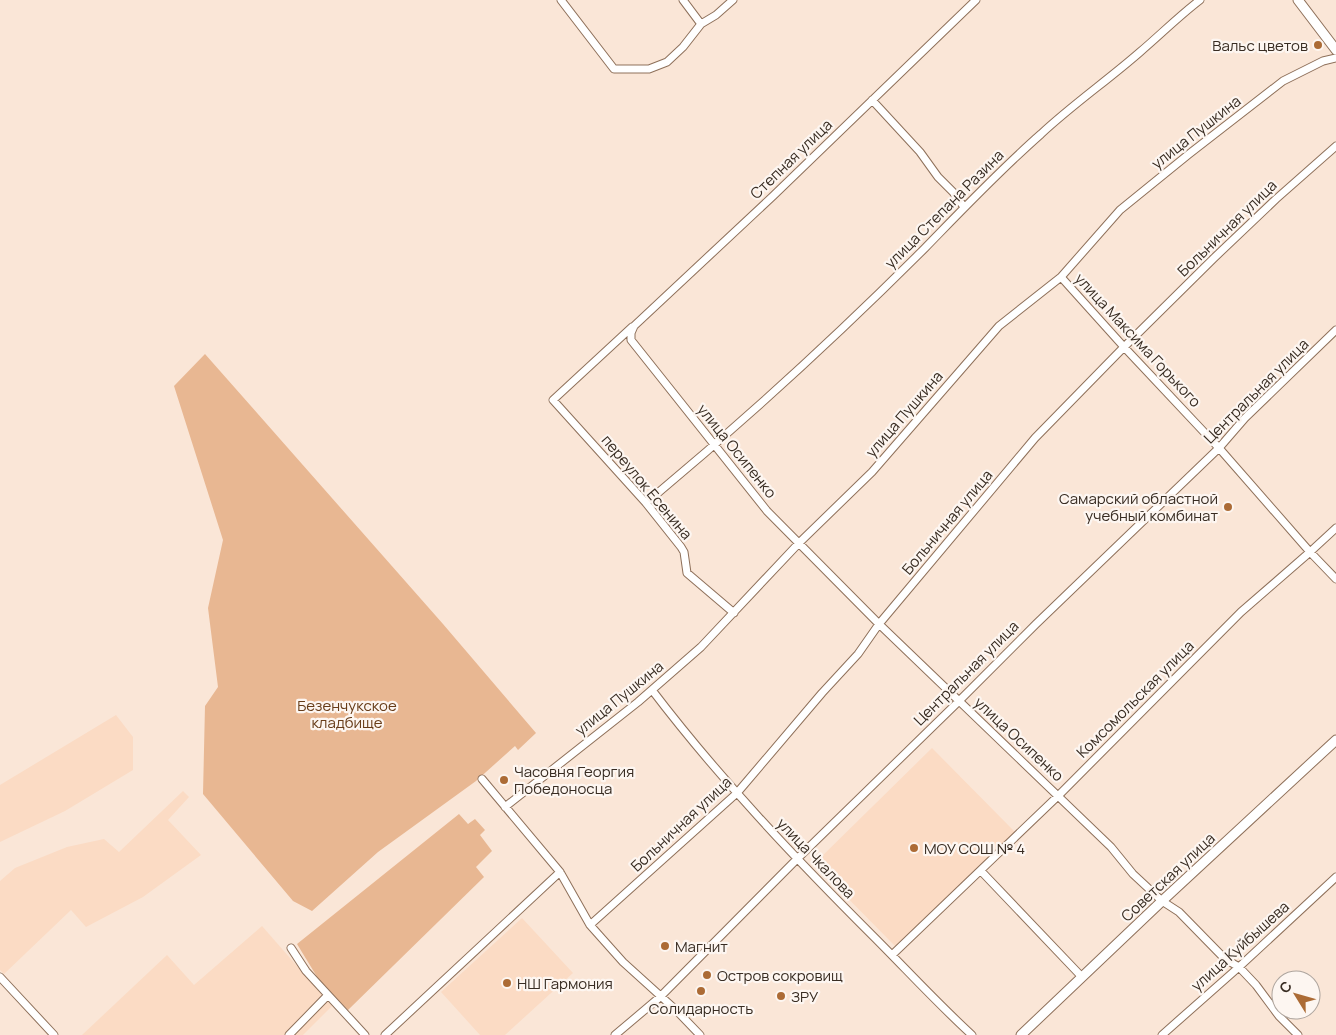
<svg xmlns="http://www.w3.org/2000/svg" width="1336" height="1035" viewBox="0 0 1336 1035" font-family="Manrope,sans-serif">
<style>
.built{fill:#fbdbc4}
.green{fill:#e8b792}
.lines{fill:none;stroke-linecap:round;stroke-linejoin:round}
.minor-casing{stroke:#8e705a;stroke-width:9}
.tertiary-casing{stroke:#8e705a;stroke-width:11}
.minor{stroke:#fff;stroke-width:7}
.tertiary{stroke:#fff;stroke-width:9}
.poi-dot{fill:#ac6b35;stroke:#fdf6f1;stroke-width:2}
.labels{text-anchor:middle;dominant-baseline:central;stroke-width:4.5;stroke-linejoin:round;paint-order:stroke}
.poi-label{font-size:15px;fill:#382c22;stroke:#fdf6f1;text-anchor:start}
.street-label{font-size:15px;fill:#382c22;stroke:#fdf6f1}
.park-label{font-size:15px;fill:#673c18;stroke:#fdf6f1}
</style>
<rect width="100%" height="100%" fill="#fae6d7"/>
<path class="built" d="M116,715l17,22v33l-68,41 -65,31v-57z
M932,748l83,84 -119,115 -82,-83z
M183,791l6,6 -21,23 33,35 -58,42 -57,30 -15,-17 -67,64 -4,-4v-89l15,-13 52,-21 37,-8 15,13z
M522,918l51,55 -68,62h-25l-39,-43z
M262,926l70,80 -29,29h-221l85,-80 27,30z"/>
<path class="green" d="M205,354l238,270 93,109 -18,17 -3,-4 -39,35 -98,71 -66,59 -19,-10 -90,-107 2,-88 13,-19 -10,-79 15,-68 -49,-154z
M459,814l9,10 7,-5 10,11 -5,5 12,16 -16,16 8,10 -136,133 -29,-30 -22,-36z"/>
<g class="lines">
<g class="minor-casing">
<path id="minor" d="M561,0l53,69h35l18,-7 16,-15 18,-23 15,-9 17,-15
M683,0l18,24
M976,0l-203,196 -139,130 -3,7v7l136,171 112,113 232,223 22,27 29,27 17,11 46,47 14,8 17,18 23,31 19,19
M872,100l48,52 18,25 15,15 11,15
M1061,277l63,70 95,101 91,104 26,27
M632,327l-79,73 93,103 35,44 3,5 3,21 47,40
M646,503c97,-81 190,-166 279,-255 38,-39 75,-78 116,-114 31,-29 67,-54 99,-82 20,-17 39,-36 60,-52
M652,690c67,88 143,168 221,246 33,33 64,67 99,99
M482,779l78,93 30,53 33,37 53,48 24,25
M505,807l133,-105 63,-55 98,-104 73,-71 127,-146 62,-49 59,-67 69,-56 94,-73 40,-20 13,-3
M981,871l101,106
M590,925l147,-132 85,-100 36,-39 21,-30 156,-186 89,-91 90,-89 62,-59 60,-53
M291,948l15,23 59,64
M892,955l167,-160 182,-183 69,-60 26,-24
M0,977l54,58
M289,1035l39,-40
M385,1035l175,-163
M615,1035l45,-38 137,-138 159,-155 80,-80 183,-176 26,-30 91,-88
M1162,1035l77,-68 97,-90"/>
</g>
<g class="tertiary-casing">
<path id="tertiary" d="M1298,0l38,50
M1021,1035l141,-134 174,-161"/>
</g>
<use href="#minor" class="minor"/>
<use href="#tertiary" class="tertiary"/>
</g>
<g class="poi-dot">
<circle cx="1318" cy="45" r="5"/>
<circle cx="1228" cy="507" r="5"/>
<circle cx="504" cy="780" r="5"/>
<circle cx="914" cy="848" r="5"/>
<circle cx="665" cy="946" r="5"/>
<circle cx="707" cy="975" r="5"/>
<circle cx="507" cy="983" r="5"/>
<circle cx="701" cy="991" r="5"/>
<circle cx="781" cy="996" r="5"/>
</g>
<g class="labels">
<g class="poi-label">
<text x="1308" y="45" text-anchor="end">Вальс цветов</text>
<text x="1218" y="498" text-anchor="end">Самарский областной<tspan x="1218" dy="17">учебный комбинат</tspan></text>
<text x="514" y="771">Часовня Георгия<tspan x="514" dy="17">Победоносца</tspan></text>
<text x="924" y="848">МОУ СОШ № 4</text>
<text x="675" y="946">Магнит</text>
<text x="717" y="975">Остров сокровищ</text>
<text x="517" y="983">НШ Гармония</text>
<text x="791" y="996">ЗРУ</text>
<text x="701" y="1008" text-anchor="middle">Солидарность</text>
</g>
<g class="street-label">
<text transform="translate(1196 132) rotate(-38)">улица Пушкина</text>
<text transform="translate(791 159) rotate(-44)">Степная улица</text>
<text transform="translate(944 209) rotate(-45)">улица Степана Разина</text>
<text transform="translate(1227 228) rotate(-44)">Больничная улица</text>
<text transform="translate(1138 340) rotate(47)">улица Максима Горького</text>
<text transform="translate(1256 391) rotate(-45)">Центральная улица</text>
<text transform="translate(904 414) rotate(-49)">улица Пушкина</text>
<text transform="translate(737 451) rotate(51)">улица Осипенко</text>
<text transform="translate(647 487) rotate(50)">переулок Есенина</text>
<text transform="translate(947 522) rotate(-50)">Больничная улица</text>
<text transform="translate(966 673) rotate(-45)">Центральная улица</text>
<text transform="translate(619 698) rotate(-39)">улица Пушкина</text>
<text transform="translate(1135 699) rotate(-45)">Комсомольская улица</text>
<text transform="translate(1019 739) rotate(43)">улица Осипенко</text>
<text transform="translate(681 824) rotate(-43)">Больничная улица</text>
<text transform="translate(816 858) rotate(46)">улица Чкалова</text>
<text transform="translate(1168 877) rotate(-43)">Советская улица</text>
<text transform="translate(1240 946) rotate(-42)">улица Куйбышева</text>
</g>
<g class="park-label">
<text x="347" y="705">Безенчукское<tspan x="347" dy="17">кладбище</tspan></text>
</g>
</g>
<g transform="translate(1296 995) rotate(307)"><circle r="24" fill="#fdf6f1" stroke="#aea59e"/>
<path d="M0-4L9 19L0 12L-9 19Z" fill="#ac6b35"/>
<text y="-8" font-size="14" font-weight="bold" text-anchor="middle" fill="#382c22">С</text>
</g>
</svg>
